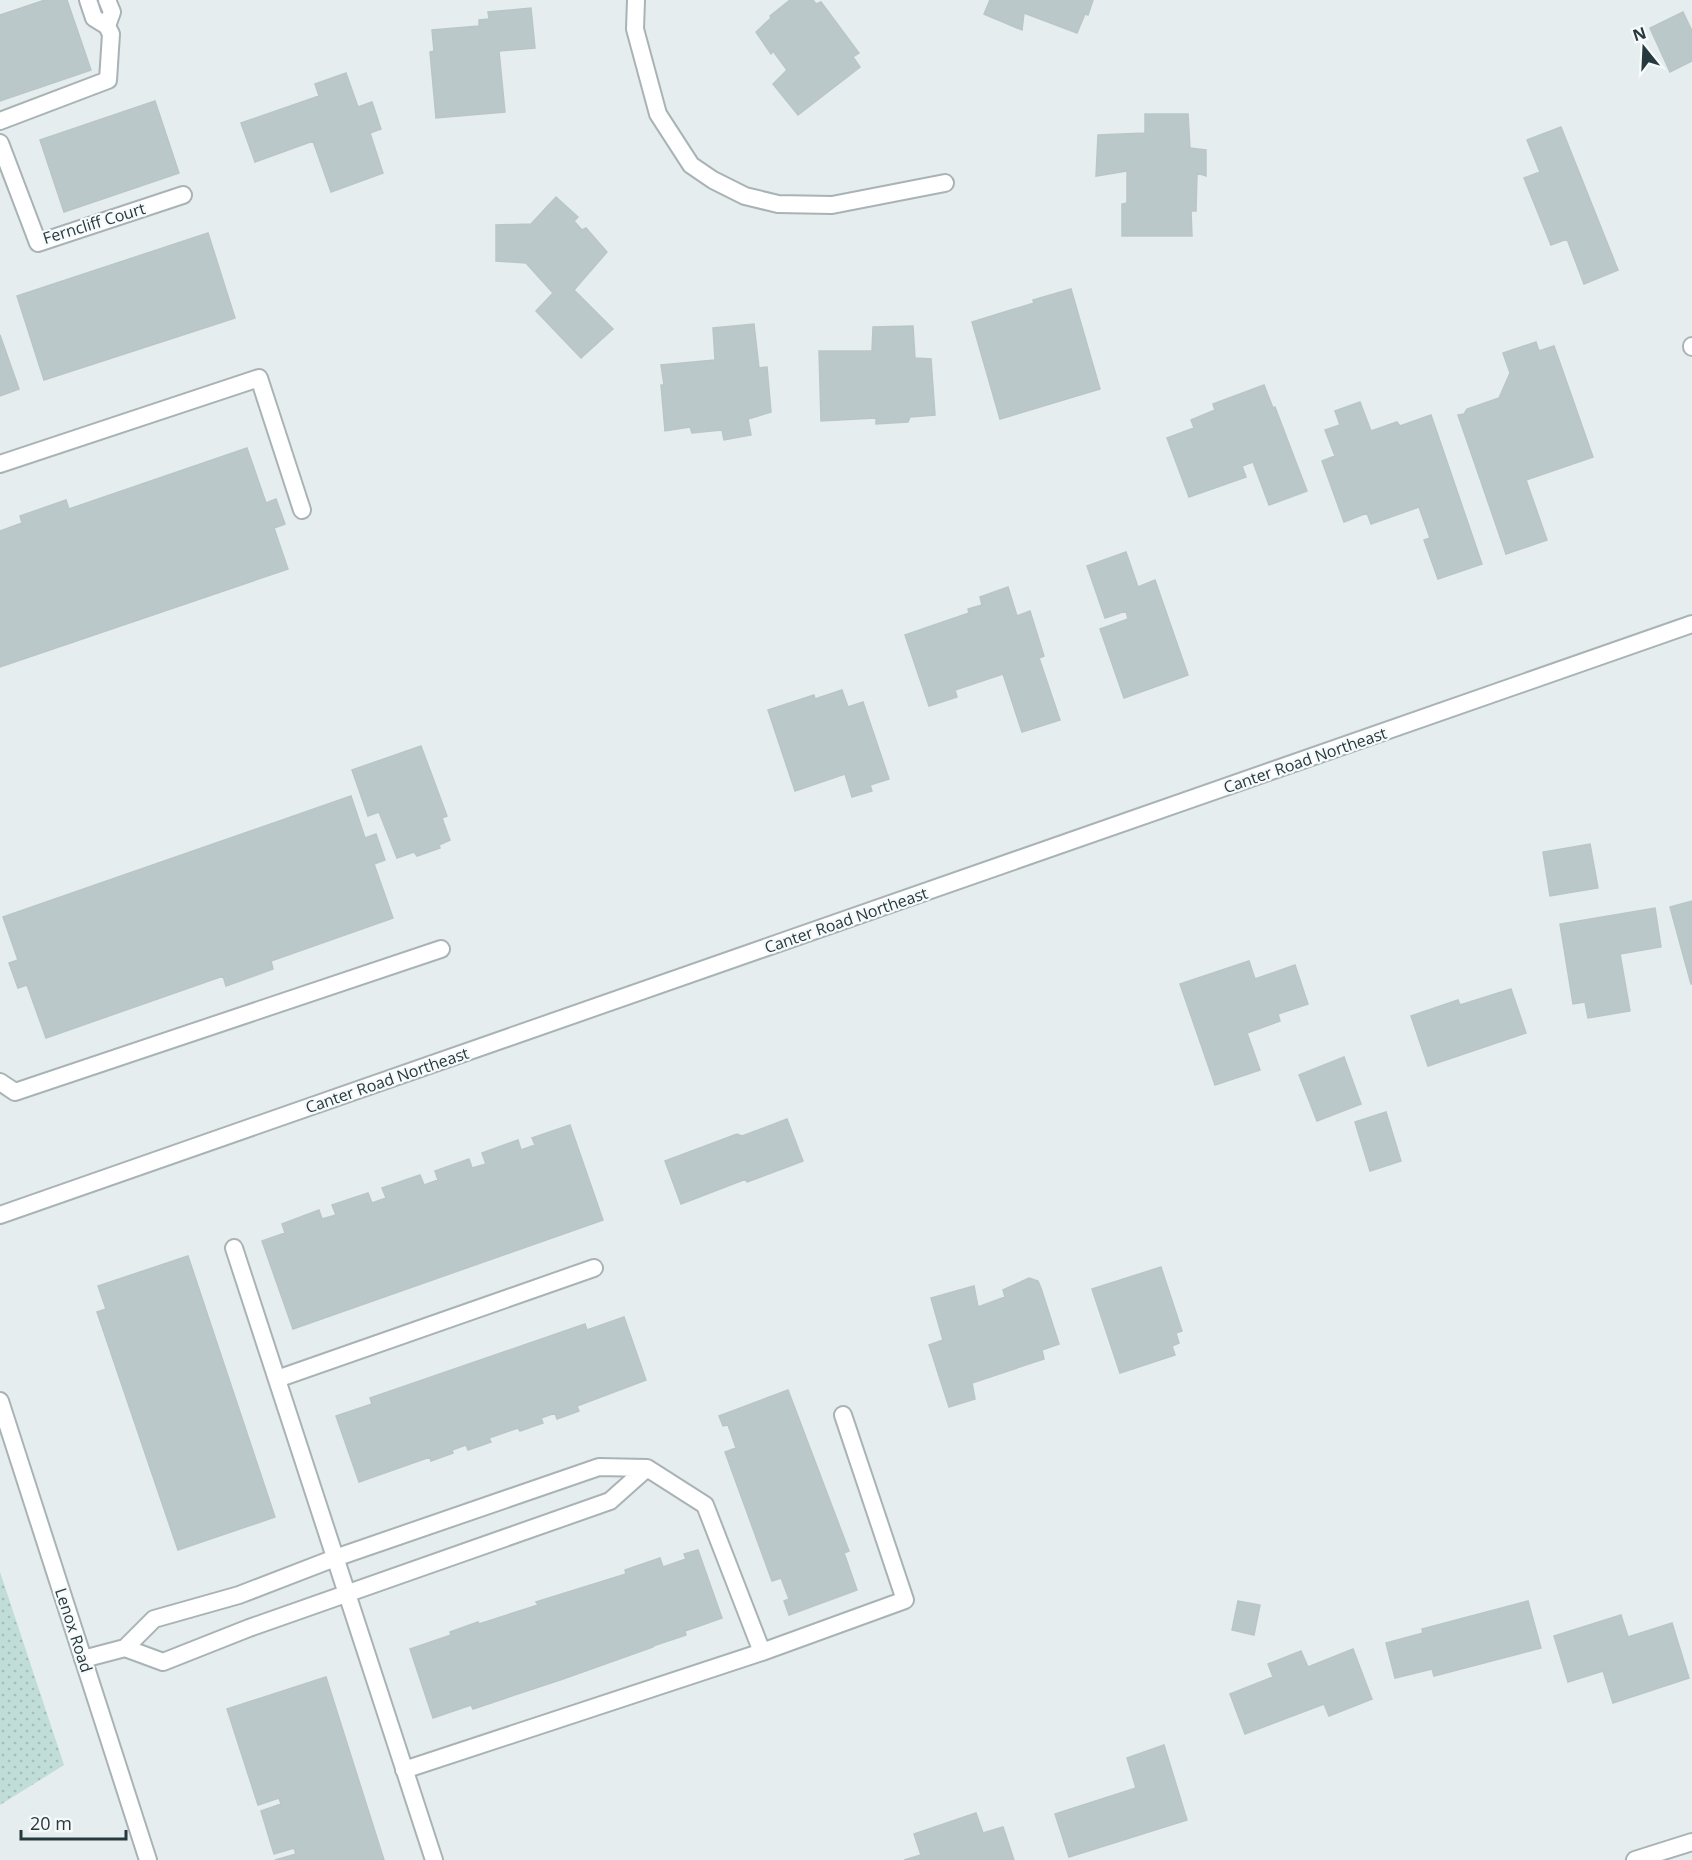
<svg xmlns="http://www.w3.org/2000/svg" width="1692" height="1860" viewBox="0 0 1692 1860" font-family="'Open Sans',sans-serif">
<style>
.grass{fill:url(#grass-dots)}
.building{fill:#bbc8c9;stroke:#b9c6c7;stroke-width:1.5}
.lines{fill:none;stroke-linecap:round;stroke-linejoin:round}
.service-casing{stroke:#a9b3b6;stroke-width:20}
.minor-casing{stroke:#a9b3b6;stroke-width:20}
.tertiary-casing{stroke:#a9b3b6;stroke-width:20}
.service{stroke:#fff;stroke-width:16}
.minor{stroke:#fff;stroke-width:16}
.tertiary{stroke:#fff;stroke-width:16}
.labels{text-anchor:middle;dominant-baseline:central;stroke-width:4.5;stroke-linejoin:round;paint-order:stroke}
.street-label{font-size:16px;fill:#26393f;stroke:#f7fafa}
</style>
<defs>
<pattern id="grass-dots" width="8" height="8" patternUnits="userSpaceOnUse" patternTransform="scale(1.5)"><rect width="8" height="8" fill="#c1ddd7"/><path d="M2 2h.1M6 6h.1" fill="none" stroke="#a6beba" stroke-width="1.8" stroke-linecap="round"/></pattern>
</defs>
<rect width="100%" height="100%" fill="#e6edee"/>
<path class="grass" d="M0,1572l64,193 -64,40z"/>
<path class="building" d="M45,0h22l24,70 -91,31v-86z
M790,0h23l3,4 5,-2 38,51 -6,4 7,10 -62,48 -25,-31 14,-14 -14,-19 -2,3 -15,-22 15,-14 -1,-2z
M990,0h103l-5,15 -3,-1 -8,19 -53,-20 -2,17 -38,-16z
M531,8l4,40 -36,3 6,61 -69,6 -6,-66 4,-1 -2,-21 47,-4v-6l10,-1 -1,-7z
M1683,12l9,19v30l-22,11 -20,-44z
M346,73l12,34 14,-5 9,27 -11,4 13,40 -52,19 -18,-51 -58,21 -14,-39 78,-27 -4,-12z
M155,101l24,72 -115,39 -24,-72z
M1145,114h43l2,34 16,2v26l-9,-3 -1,38h-5l1,25h-70v-32l5,-1v-32l-31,5 2,-41 47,-2z
M1561,127l57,143 -34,14 -17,-45 -16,6 -27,-67 16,-6 -13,-32z
M556,197l22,20 -4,4 8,9 4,-2 21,24 -33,38 39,39 -32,29 -45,-47 17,-18 -27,-30 -30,-2v-36l35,-1z
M208,233l27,85 -191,62 -27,-84z
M1071,289l29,100 -100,30 -28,-97 62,-19 -1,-3z
M754,324l5,44 8,-1 4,45 -23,7 3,16 -27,5 -2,-10 -30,3 -2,-6 -25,4 -4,-46h3l-3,-20 54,-5 -2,-32z
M913,326l2,32 16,1 4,56 -25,2 -2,5 -32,2v-6l-55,3 -2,-70h53l1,-24z
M0,335l19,54 -19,7z
M1536,342l3,9 15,-5 39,111 -67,23 21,60 -41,14 -48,-139 6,-1 3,-5 32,-11 11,-25 -7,-20z
M1264,385l9,23 2,-1 32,84 -38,14 -16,-43 -11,4 4,11 -57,20 -22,-59 27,-10 -3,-8 24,-10 -2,-6z
M1360,402l11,29 26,-9 3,4 31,-11 51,149 -44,15 -14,-39 6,-2 -11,-31 -48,17 -4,-11 -23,9 -22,-61 13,-5 -10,-26 15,-5 -5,-14z
M247,448l19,55 10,-4 9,25 -11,4 14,41 -288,98v-136l22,-8 -2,-7 46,-16 3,9z
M1126,552l12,35 17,-7 33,95 -64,23 -24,-69 28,-10 -2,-8 -21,7 -18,-52z
M1008,587l9,29 13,-5 14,45 -5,2 21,62 -38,12 -19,-58 -48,16 2,7 -28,9 -24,-71 64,-22 -1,-4 14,-4 -2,-8z
M842,690l6,17 15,-5 26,77 -19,6 2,6 -20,6 -7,-23 -50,17 -27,-81 46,-15 1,4z
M421,746l26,70 -5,2 8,22 -11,5 1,3 -23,8 -3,-4 -17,6 -18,-46 -11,4 -16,-46z
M351,796l14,42 11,-4 9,26 -11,4 19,54 -122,43 2,8 -47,17 -3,-10 -177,62 -19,-53 -9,3 -9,-25 9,-3 -15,-43z
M1590,844l8,44 -48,8 -7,-44z
M1692,901v83h-1l-21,-77z
M1655,908l6,39 -41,7 10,57 -42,7 -3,-16 -12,2 -13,-80z
M1249,961l6,18 40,-14 13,39 -30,10 2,7 -33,12 13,37 -45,15 -35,-101z
M1511,989l15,44 -98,33 -17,-50 47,-16 2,5z
M1344,1057l17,47 -44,17 -18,-46z
M1386,1112l15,49 -31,10 -15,-49z
M787,1119l16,42 -56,21 -1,-3 -65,25 -16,-43 72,-27 5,2z
M570,1125l33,95 -310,109 -31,-88 23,-8 -3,-9 37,-14 3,9 14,-4 -4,-10 36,-12 4,10 14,-5 -4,-10 38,-13 4,10 14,-5 -3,-9 34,-12 3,9 14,-4 -4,-11 36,-13 3,10 14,-5 -3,-7z
M188,1256l87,261 -97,33 -81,-238 9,-3 -8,-23z
M1161,1267l21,64 -6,2 3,10 -7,3 3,9 -55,18 -28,-84z
M1029,1278l9,3 3,7 18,56 -17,6 2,9 -72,24 3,16 -26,8 -20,-62 14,-5 -12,-42 43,-12 4,21 27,-10 -2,-7z
M624,1317l22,63 -69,26 2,5 -22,8 -2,-6 -14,5 2,5 -23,8 -2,-3 -29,10 2,4 -23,8 -2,-5 -14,5 1,3 -22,8 -1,-4 -71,25 -23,-66 36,-12 -2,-6 215,-74 2,6z
M788,1390l61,161 -5,2 13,37 -68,25 -5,-14 5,-2 -8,-21 -9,3 -47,-129 11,-4 -8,-23 -5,1 -4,-10z
M698,1550l24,68 -37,13 1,4 -33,11v1l-90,32 -90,30 -2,-4 -38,13 -23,-69 41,-14 -1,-3 28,-10 1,2 59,-19 -2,-3 90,-28 -1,-4 35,-12 3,9 23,-8 -2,-5z
M1238,1601l22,4 -6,30 -22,-5z
M1528,1601l13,47 -107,28 -2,-7 -37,9 -9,-35 37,-10 -1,-4z
M1621,1615l7,22 44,-14 17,55 -76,25 -10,-32 -35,11 -14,-46z
M1353,1649l19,50 -43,17 -5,-12 -79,30 -15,-40 43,-17 -5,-13 33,-13 7,16z
M326,1677l58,183h-109l21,-6 -2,-6 -20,6 -13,-43 20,-7 -2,-6 -21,7 -31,-96z
M1164,1745l23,75 -118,37 -14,-43 81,-26 -9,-30z
M976,1813l7,20 20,-6 11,33h-110l17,-5 -7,-21z"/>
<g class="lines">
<g class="service-casing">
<path id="service" d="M1692,346v1
M0,464l259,-86 43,132
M0,1082l15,10 426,-143"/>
</g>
<g class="minor-casing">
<path id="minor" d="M636,0l-1,29 23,85 33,51 22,15 32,16 33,8 54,1 113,-22
M107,26l5,-14 -5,-12
M0,121l108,-41 3,-46 -4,-8 -13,-8 -6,-18
M0,143l38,100 145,-48
M0,1215l1692,-591
M234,1248l200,612
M277,1379l317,-111
M125,1648l38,14 86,-34 361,-127 37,-33
M83,1659l42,-11 29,-29 85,-24 96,-37 264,-91 48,1 58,37 57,147
M404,1770l358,-118 143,-52 -62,-185
M1635,1860l57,-18"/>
</g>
<g class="tertiary-casing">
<path id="tertiary" d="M0,1401l148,459"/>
</g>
<use href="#service" class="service"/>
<use href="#minor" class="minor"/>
<use href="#tertiary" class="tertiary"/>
</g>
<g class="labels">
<g class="street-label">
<text transform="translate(94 223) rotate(-17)">Ferncliff Court</text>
<text transform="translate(1305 760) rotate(-19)">Canter Road Northeast</text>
<text transform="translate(846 920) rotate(-19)">Canter Road Northeast</text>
<text transform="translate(387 1080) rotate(-19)">Canter Road Northeast</text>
<text transform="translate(74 1630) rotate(72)">Lenox Road</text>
</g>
</g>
<g transform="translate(1644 48) rotate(342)" stroke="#f7fafa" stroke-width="4.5" paint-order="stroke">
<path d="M0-4.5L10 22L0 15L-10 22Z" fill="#26393f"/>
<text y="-9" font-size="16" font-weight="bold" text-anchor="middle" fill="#26393f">N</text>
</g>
<path d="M21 1830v9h105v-9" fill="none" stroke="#26393f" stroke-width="3"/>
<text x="30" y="1830" font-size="18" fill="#26393f" stroke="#f7fafa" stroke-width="4.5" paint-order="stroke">20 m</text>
</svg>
